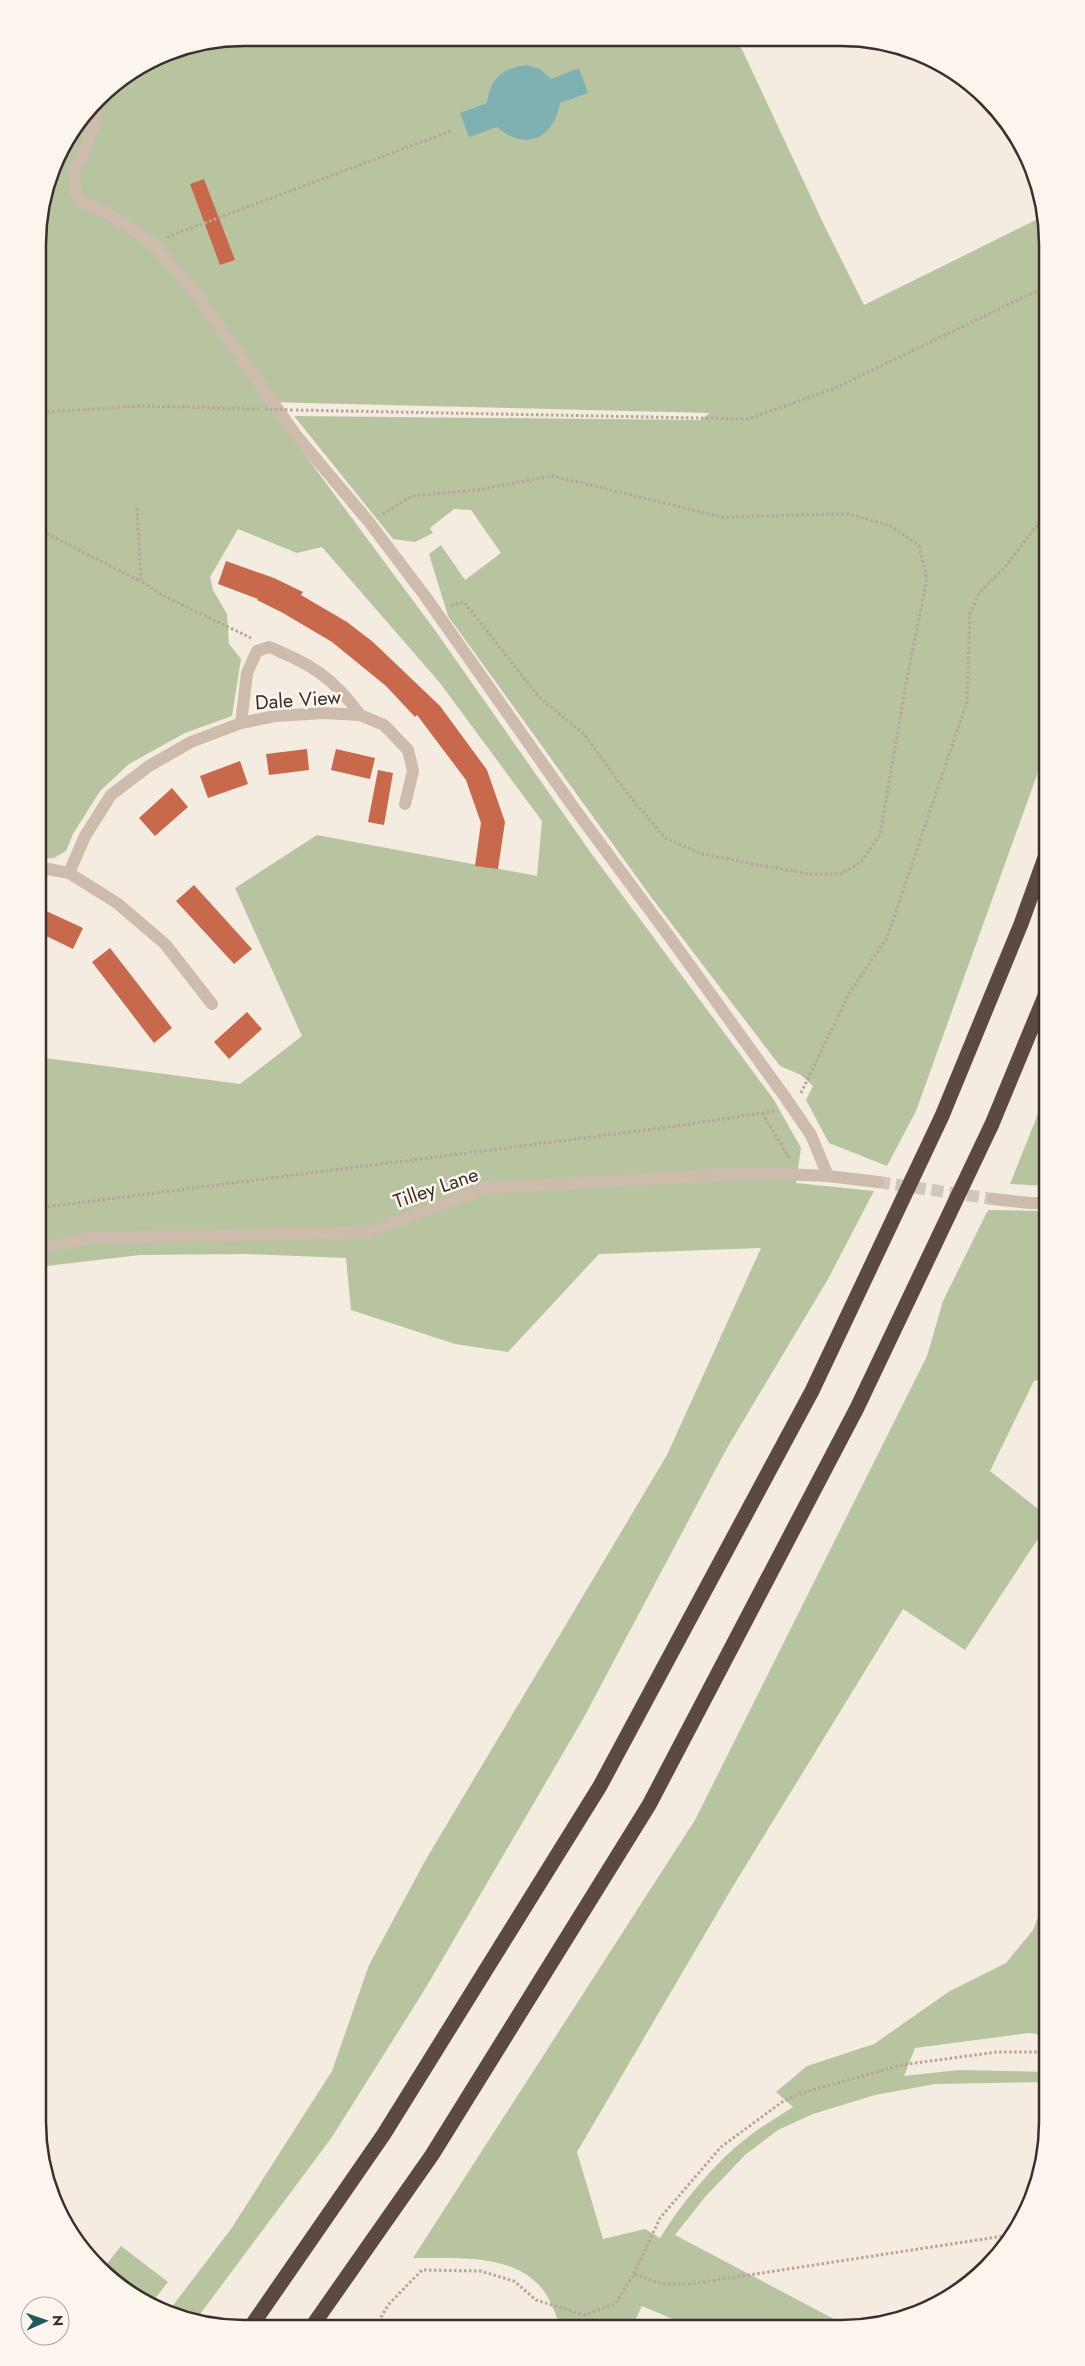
<svg xmlns="http://www.w3.org/2000/svg" width="1085" height="2366" viewBox="0 0 1085 2366" font-family="Jost,sans-serif">
<style>
.green{fill:#b8c4a0}
.water{fill:#7fb0b2}
.building{fill:#c8694b}
.lines{fill:none;stroke-linecap:round;stroke-linejoin:round}
.minor-tunnel{stroke:#cfc6bd;stroke-width:12;stroke-dasharray:12 6;stroke-linecap:butt}
.path{stroke:#b9a596;stroke-width:3;stroke-dasharray:2.5 2.5;stroke-linecap:butt}
.minor{stroke:#cdbbac;stroke-width:12}
.highway{stroke:#5c4a42;stroke-width:15}
.path-bridge{stroke:#b9a596;stroke-width:3;stroke-dasharray:2.5 2.5;stroke-linecap:butt}
.labels{text-anchor:middle;dominant-baseline:central;stroke-width:5;stroke-linejoin:round;paint-order:stroke}
.street-label{font-size:20px;fill:#3b302b;stroke:#fbf5ee}
.rim{fill:none;stroke:#3b302b;stroke-width:2.5}
</style>
<rect width="100%" height="100%" fill="#f4ebe1"/>
<path class="green" d="M245,38l493,3 87,186 39,78 180,-89 3,29v502l-131,364 -29,55 -58,-23 -23,-43 7,-14 -12,-11 -21,-9 -129,-169 -203,-281 -19,-62 12,-9 24,35 36,-27 -30,-43 -17,-1 -24,19 3,5 -18,9 -22,-3 -99,-123 406,4 10,-7 -444,-11 171,231 154,220 183,247 27,48 -5,35 78,8 -46,88 -101,169 -144,271 -158,270 -93,148 -137,184 -27,-9 63,-83 101,-158 37,-106 56,-104 242,-406 94,-207 -162,6 -91,98 -53,-8 -104,-34 -5,-52 -100,-4 -106,1 -102,12v-210l202,27 62,-48 -67,-148 82,-53 220,41 5,-55 -102,-138 -118,-136 -25,6 -59,-24 -28,48 3,13 14,24 2,30 12,15 -9,57 -47,17 -56,31 -29,27 -27,43 -7,17 -12,7 -16,1v-628l21,-78 49,-64 58,-36z
M1047,1091v95l-37,-2z
M988,1210l59,1v25l-8,2 8,20v120l-13,3 -44,90 57,45v9l-82,125 -62,-41 -171,279 -155,264 26,87 42,-10 15,9c23,-36 53,-74 88,-101 14,-11 30,-20 45,-30l-17,-15 31,-26 67,-22 76,-53 56,-28 27,-33 14,-36v141l-18,-2 -114,15 -11,28 55,-6 88,2v10l-112,2 -60,11 -62,19 -35,16 -33,25 -40,42 -30,38 174,92 -155,1 -52,-22 -10,21h-71c-5,-11 -10,-26 -17,-36 -30,-39 -87,-32 -131,-33l282,-438 232,-464 16,-55z
M121,2246l47,36 -18,23 -42,-28 -6,-7z"/>
<path class="water" d="M526,65l14,4 11,10 28,-11 9,25 -28,10c-6,35 -34,49 -63,24l-28,10 -9,-24 27,-10c4,-25 14,-34 39,-38z"/>
<path class="building" d="M204,179l31,81 -15,5 -30,-81z
M226,561l48,17 29,14 -2,3 46,27 26,20 67,64 47,64 18,52 -7,47 -23,-3 6,-43 -15,-43 -49,-65 -2,2 -29,-31 -54,-44 -49,-29 -26,-13 1,-1 -40,-15z
M307,749l2,21 -40,5 -3,-21z
M336,749l39,9 -5,21 -39,-9z
M240,761l8,23 -40,14 -8,-22z
M378,770l15,3 -9,52 -16,-3z
M172,788l16,19 -33,29 -16,-18z
M194,885l58,64 -18,15 -58,-63z
M44,910l39,18 -10,21 -35,-17v-8z
M110,948l62,80 -18,15 -62,-81z
M247,1012l15,17 -33,30 -15,-17z"/>
<g class="lines">
<path class="minor-tunnel" d="M878,1182l115,17"/>
<path class="path" d="M167,237l284,-106
M296,410l452,9 85,-30 214,-103
M38,415l8,-3 95,-6 118,3
M137,508l4,73 21,14 89,43
M383,514l29,-18 64,-6 77,-14 169,41 127,-3 42,12 28,20 8,33 -20,99 -27,157 -19,27 -20,12h-33l-106,-20 -37,-16 -38,-45 -43,-59 -45,-37 -75,-95 -14,4
M38,529l102,52
M801,1093l49,-101 37,-54 80,-236 3,-89 9,-20 27,-27 41,-54
M762,1113l28,46
M38,1208l631,-81 107,-16
M634,2274l26,-56 61,-71 61,-45 20,-9 99,-28 96,-13h50
M376,2326l12,-21 34,-35 58,1 34,10 22,19 48,15 31,-11 19,-30 28,10h28l320,-49"/>
<path class="minor" d="M94,107l2,12 -11,31 -11,20 1,21 7,11 21,9 32,19 21,17 39,45 101,143 73,87 56,74 149,212 97,131 114,158 26,38 17,41
M241,723l6,-50 10,-22 12,-4c42,17 65,31 91,68
M38,867l31,6 48,30 48,41 47,60
M69,873l16,-37 26,-41 38,-29 42,-24 50,-19 34,-7 49,-3 36,2 24,10 24,25 5,21 -8,33
M993,1199l37,4h17
M38,1249l53,-11 279,-6 115,-44 273,-15 70,3 50,6"/>
<path class="highway" d="M252,2325l132,-191 216,-348 212,-395 130,-275 79,-192 26,-72
M313,2325l119,-170 217,-350 208,-397 135,-284 55,-133"/>
<path class="path-bridge" d="M265,409l28,1"/>
</g>
<g class="labels">
<g class="street-label">
<text transform="translate(298 700) rotate(-4)">Dale View</text>
<text transform="translate(436 1188) rotate(-19)">Tilley Lane</text>
</g>
</g>
<path d="M0 0H1085V2366H0ZM244 46H841A198 198 0 0 1 1039 244V2122A198 198 0 0 1 841 2320H244A198 198 0 0 1 46 2122V244A198 198 0 0 1 244 46Z" fill="#fbf5ee" fill-rule="evenodd"/>
<path class="rim" d="M244 46H841A198 198 0 0 1 1039 244V2122A198 198 0 0 1 841 2320H244A198 198 0 0 1 46 2122V244A198 198 0 0 1 244 46Z"/>
<g transform="translate(45 2321) rotate(88)"><circle r="24" fill="#fbf5ee" stroke="#aea6a0"/>
<path d="M0-4L9 19L0 12L-9 19Z" fill="#1f5a5e"/>
<text y="-8" font-size="14" font-weight="bold" text-anchor="middle" fill="#3b302b">N</text>
</g>
</svg>
